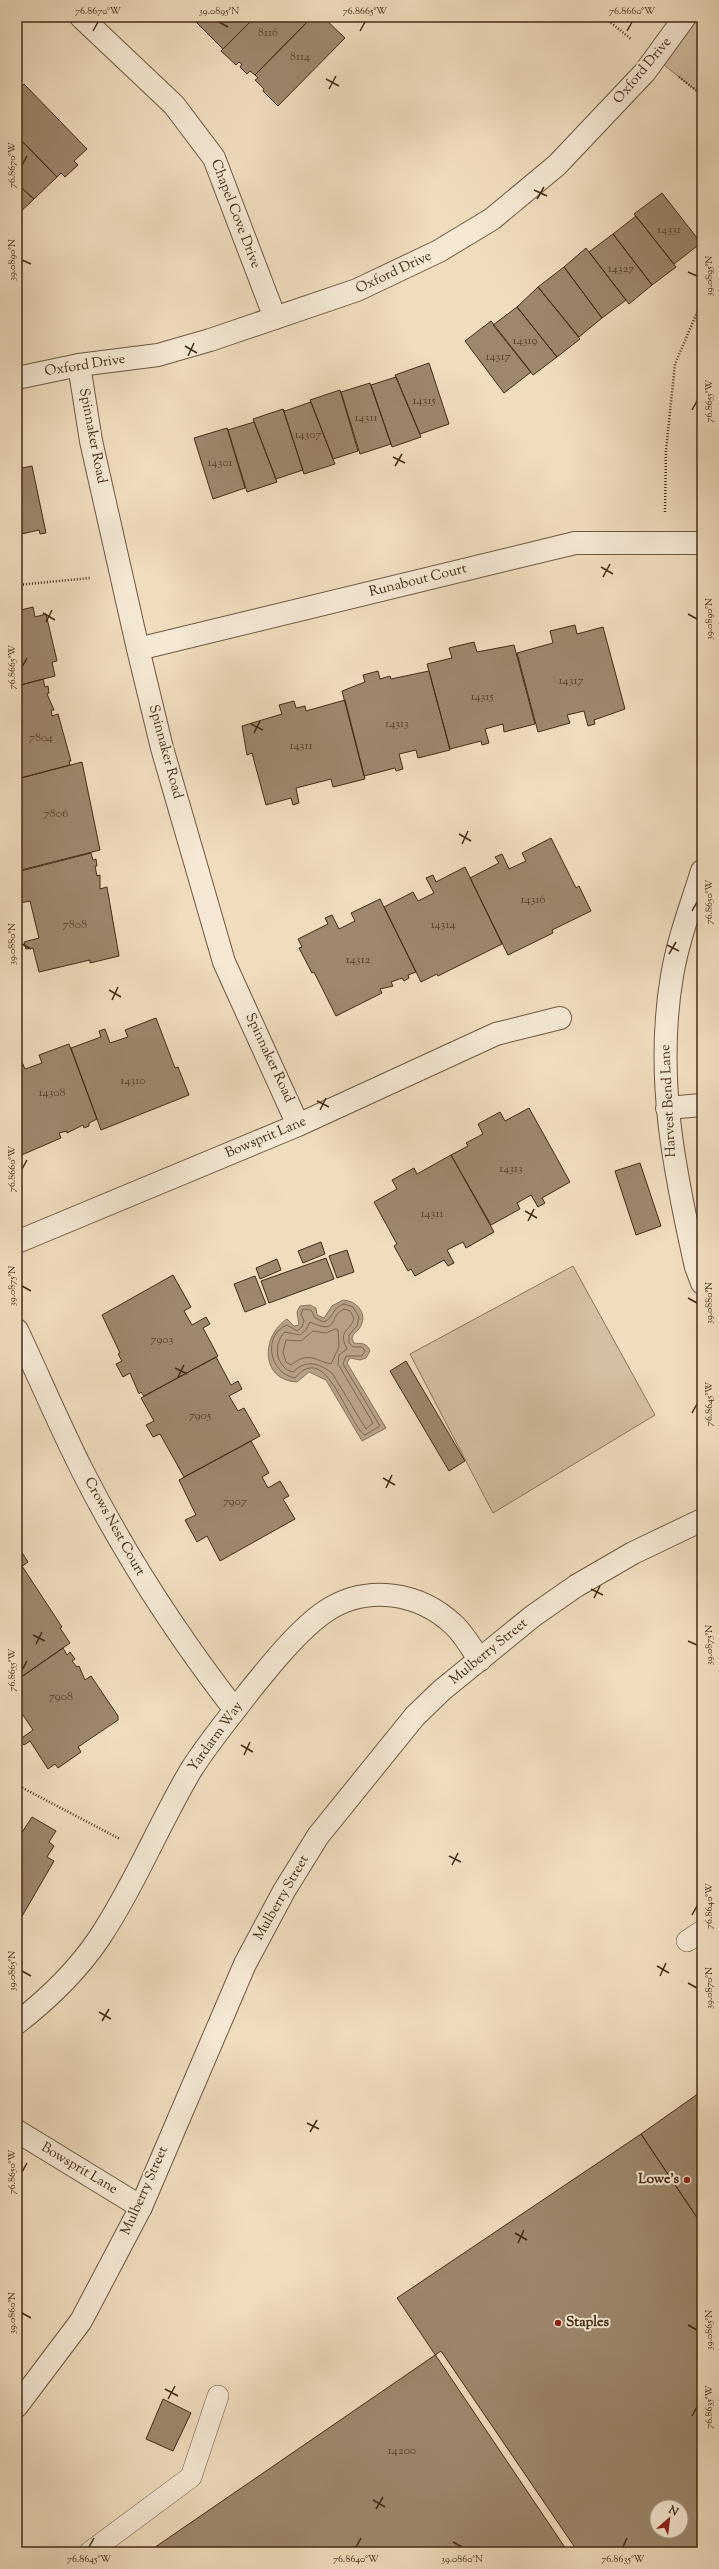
<svg xmlns="http://www.w3.org/2000/svg" width="719" height="2569" viewBox="0 0 719 2569" font-family="'Sorts Mill Goudy',serif">
<style>
.green{fill:#d3bfa1;stroke:#8b755c}
.water{fill:#b5a085;stroke:#877159}
.lines{fill:none;stroke-linecap:round;stroke-linejoin:round}
.shore{stroke:#7c664e;stroke-width:1}
.building{fill:#9d886d;stroke:#432b16;fill-rule:evenodd}
.service-casing{stroke:#6e5840;stroke-width:22}
.minor-casing{stroke:#6e5840;stroke-width:24}
.tertiary-casing{stroke:#6e5840;stroke-width:24}
.path{stroke:#432b16;stroke-width:2.5;stroke-dasharray:1 2;stroke-linecap:butt}
.service{stroke:#f5e9d5;stroke-width:21}
.minor{stroke:#f5e9d5;stroke-width:22}
.tertiary{stroke:#f5e9d5;stroke-width:22}
.ticks{fill:none;stroke:#432b16;stroke-width:1.5}
.poi-dot{fill:#8f2418;stroke:#f5e9d5;stroke-width:1.5}
.labels{text-anchor:middle;dominant-baseline:central;stroke-width:4;stroke-linejoin:round;paint-order:stroke}
.number-label{font-size:12px;fill:#5a422c}
.street-label{font-size:14px;fill:#432b16;stroke:#f5e9d5}
.poi-label{font-size:14px;font-weight:bold;fill:#432b16;stroke:#f5e9d5;text-anchor:end}
.neatline{fill:none;stroke:#432b16;stroke-width:1.5}
.ticks-label{font-size:10px;text-anchor:middle;fill:#432b16}
</style>
<rect width="100%" height="100%" fill="#f0ddbe"/>
<filter id="stains"><feTurbulence type="fractalNoise" baseFrequency=".005" numOctaves="4"/><feColorMatrix values="0 0 0 0 .2 0 0 0 0 .09 0 0 0 0 .02 0 0 0 .5 -.17"/></filter>
<radialGradient id="worn" r=".72"><stop offset=".6" stop-color="#630" stop-opacity="0"/><stop offset="1" stop-color="#630" stop-opacity=".3"/></radialGradient>
<path class="green" d="M683,17h19v78l-47,-37z
M573,1266l82,149 -162,98 -83,-159z"/>
<path class="water" d="M343,1300c15,1 26,15 16,29 -3,4 -6,4 -7,10l2,4c7,1 13,-1 16,8l-4,7 -6,2 -10,-2 -3,5 39,65 -24,13 -36,-61 -17,-8 -12,10c-37,-2 -36,-46 -10,-63l7,7 5,-1 -2,-13 3,-6 10,-1 6,3 1,7 7,3 8,-12z"/>
<g class="lines">
<path class="shore" d="M344,1304l9,3 6,10 -2,9 -8,9v8l4,4h9l3,4 -3,5h-16l-3,8 37,62 -15,9c-18,-11 -38,-96 -70,-57 -27,-5 -32,-44 -8,-53l10,6 5,-4 2,-6 -3,-7 2,-5 8,1 4,8 9,4c10,-4 8,-15 20,-18z
M344,1309l6,2 4,7c-3,14 -17,11 -7,31l-8,6 -1,9 35,59 -7,6 -34,-56c-14,-10 -25,-14 -39,-1 -17,-4 -21,-28 -8,-40l15,3 6,-5 4,-8c30,14 18,-7 34,-13z
M336,1329l2,1 1,17 -8,17c-18,-4 -22,-13 -40,1l-5,-3 -3,-10 3,-12 15,1 12,-10 12,2z"/>
</g>
<path class="building" d="M190,17h13l-6,6z
M203,17h52l-32,32 -26,-26z
M255,17h57l-57,58 -5,-4 -3,3 -7,-7 2,-3 -3,-2 -3,3 -15,-14z
M312,17h11l22,21 -67,68 -15,-15 1,-2 -9,-9 3,-2 -3,-3z
M24,84l63,65 -13,12 4,4 -13,12 -4,-4 -4,4 -40,-41v-45z
M17,136l40,41 -23,22 -17,-15z
M17,184l17,15 -17,16z
M662,193l39,50 -27,21 -40,-50z
M636,216l40,51 -24,18 -39,-51z
M613,234l39,51 -23,19 -40,-52z
M586,248l40,52 -24,18 -38,-51z
M564,267l38,51 -23,19 -41,-50z
M538,287l42,52 -23,18 -40,-50z
M517,307l40,50 -24,18 -40,-50z
M491,321l40,51 -27,21 -39,-52z
M429,363l20,61 -29,10 -25,-59z
M396,377l25,60 -29,10 -21,-62z
M370,383l21,61 -31,10 -19,-62z
M340,390l18,61 -25,8 -23,-59z
M311,402l24,62 -31,10 -21,-65 2,2z
M283,409l20,61 -27,9 -23,-60z
M254,422l23,60 -30,10 -19,-62z
M227,428l18,60 -32,11 -19,-61z
M32,466l14,67 -6,1 -1,-4 -22,5v-66z
M33,607l2,10 11,-3 11,47 -5,1 3,14 -38,10v-75z
M575,625l2,9 26,-7 22,82 -31,11 1,4 -7,2 -4,-15 -17,4 3,8 -32,9 -21,-79 36,-10 -3,-12z
M474,642l3,10 37,-7 21,79 -31,8 -1,-8 -18,5 4,14 -7,2 -1,-4 -31,8 -23,-85 25,-6 -3,-10z
M378,671l2,8 10,-3 1,3 38,-8 21,79 -32,8 -2,-8 -17,4 4,15 -7,2 -1,-3 -31,8 -22,-85 23,-9 -2,-7z
M43,679l2,8 3,-1 1,7 -2,1 7,16h-3l1,6 6,-2 13,47h-2l1,4 -53,14v-93z
M345,700l20,79 -32,8 -2,-8 -35,9 3,15 -6,2 -2,-7 -25,7 -14,-52 -5,2 -5,-29 40,-12 -3,-9 15,-4 2,7 9,-2 1,5z
M82,762l18,88 -79,20 -4,-17v-15l5,-1 -5,-18v-40z
M551,838l25,50 3,-2 12,25 -39,19 1,3 -45,22 -38,-77 29,-15 -4,-6 7,-3 7,15 17,-8 -4,-8z
M91,853l2,7 3,-1 1,7h-2l2,10 3,-1v14l7,-2 12,69 -29,7v-3l-51,12 -6,-24 -7,1 -2,-7 15,-4 -9,-37 -10,2 -3,-31z
M465,867l37,77 -64,32 -1,-2 -16,8 -37,-75 29,-15 5,9 16,-8 -8,-15 7,-3 3,7z
M380,899l36,73 -8,3 1,3 -5,3 -2,-3 -11,4 2,4 -13,3 2,4 -46,23 -22,-44 -2,1 -13,-25 3,-1 -4,-8 30,-15 -3,-6 7,-3 7,14 16,-8 -4,-8z
M156,1018l19,50 3,-1 11,28 -88,35 -30,-82 30,-11 -2,-6 6,-2 5,14 18,-6 -3,-7z
M69,1044l28,75 -8,4v3l-5,2 -1,-3 -16,8v-2l-8,2 2,5 -44,19v-101l2,-1 6,14 17,-6 -3,-8z
M529,1108l41,74 -28,16 3,5 -7,4 -7,-12 -14,8 3,6 -29,16 -40,-70 17,-9 -2,-3 17,-9 -5,-10 22,-12 5,9z
M451,1155l43,77 -28,16 -3,-6 -16,8 7,13 -6,3 -4,-6 -29,16 -4,-7 -3,2 -14,-25 3,-2 -23,-42 23,-13 -5,-9 22,-12 3,6z
M640,1163l21,63 -25,9 -21,-64z
M321,1242l4,12 -22,9 -5,-12z
M347,1250l7,22 -17,6 -8,-22z
M326,1258l8,21 -65,24 -8,-22z
M277,1259l4,11 -21,9 -4,-11z
M173,1275l18,32 -7,4 8,14 14,-8 4,7 -7,4 15,28 -74,40 -3,-4 -2,2 -9,-21 -7,4 -7,-13 6,-3 -4,-7 2,-1 -18,-38z
M255,1276l11,28 -21,8 -11,-28z
M216,1357l15,28 7,-4 4,8 -13,7 9,15 6,-3 16,28 -76,41 -24,-43 -7,3 -7,-12 8,-4 -13,-23z
M406,1361l59,100 -16,10 -59,-100z
M251,1441l18,32 -7,4 6,11 12,-7 9,15 -6,3 12,20 -75,42 -13,-25 -10,6 -12,-22 11,-5 -17,-35z
M17,1545l11,17 -11,8z
M22,1566l40,61 -2,1 10,15 -53,37v-110z
M63,1648l4,7 3,-3 5,7 -3,2 5,6 2,-1 6,14 6,-4 27,40v4l-40,27 3,5 -23,16 -3,-4 -7,5 -18,-28 -6,4 -5,-5 14,-10 -10,-15 -6,4v-39z
M32,1817l24,14 -7,11 5,4 -7,11 7,4 -37,64v-85z
M702,2091v134l-61,-91z
M641,2134l61,91v327h-134l-171,-254zM657,2507h24v24h-24z
M441,2351l137,201h-430z
M163,2399l28,14 -18,38 -27,-12z"/>
<g class="lines">
<g class="service-casing">
<path id="service" d="M687,1941l15,-10
M90,2552l101,-75 27,-81"/>
</g>
<g class="minor-casing">
<path id="minor" d="M81,17l93,88 40,53 61,160
M79,365l12,76 47,208 24,99 62,214 74,163
M138,649l437,-106h127
M702,871c-11,35 -24,69 -30,105 -17,100 2,194 24,291l6,16
M667,1108l35,-3
M17,1242l281,-117 198,-91 64,-16
M17,1330c22,47 42,94 65,140 43,85 95,165 153,240
M17,2023c31,-24 61,-53 83,-86 35,-53 59,-113 91,-167 17,-27 38,-52 57,-77 20,-25 51,-64 78,-82 41,-27 94,-19 129,15 10,10 17,23 25,34
M17,2131l124,76"/>
</g>
<g class="tertiary-casing">
<path id="tertiary" d="M17,378l62,-13 79,-10 52,-15 147,-50 82,-39 53,-32 65,-54 88,-93 40,-55
M17,2406l64,-85 60,-114 104,-243 39,-73 34,-55 97,-120 27,-26 91,-74 43,-30 57,-33 69,-33"/>
</g>
<path class="path" d="M604,17l27,22
M679,77l23,18
M665,512l1,-62 9,-86 27,-63
M17,585l73,-7
M17,1785l103,54"/>
<use href="#service" class="service"/>
<use href="#minor" class="minor"/>
<use href="#tertiary" class="tertiary"/>
</g>
<path class="ticks" d="M219,22l9,5M93,31l5,-9M360,31l5,-9M627,31l5,-9M326,79l13,7M329,89l7,-13M22,165l5,-9M534,190l13,6M537,199l7,-12M22,260l9,4M688,272l9,4M185,346l12,7M188,356l6,-13M692,410l5,-9M393,457l12,6M395,466l7,-12M601,567l12,7M603,577l7,-13M43,613l12,7M688,614l9,5M46,622l6,-12M22,667l5,-9M251,724l12,6M254,733l6,-12M459,834l12,7M462,844l6,-13M692,911l5,-9M22,944l9,5M667,945l12,6M669,954l7,-12M109,990l12,7M112,1000l6,-13M317,1101l12,6M320,1110l6,-12M22,1169l5,-9M525,1211l12,7M528,1221l6,-12M22,1286l9,5M688,1298l9,5M175,1368l12,6M178,1377l6,-12M692,1413l5,-9M383,1478l12,7M386,1488l6,-13M591,1589l12,6M594,1598l6,-12M33,1635l12,6M688,1641l9,4M36,1644l6,-12M22,1670l5,-9M241,1745l12,7M244,1755l6,-13M449,1856l12,6M452,1865l6,-12M692,1915l5,-9M657,1966l12,7M22,1971l9,5M660,1976l6,-13M688,1983l9,5M99,2012l12,7M102,2021l7,-12M307,2123l12,6M310,2132l7,-12M22,2172l5,-9M515,2233l12,7M518,2243l6,-13M22,2313l9,5M688,2325l9,5M165,2389l13,7M168,2399l7,-13M692,2416l5,-9M373,2500l12,7M376,2509l7,-12M453,2542l9,5M89,2547l5,-9M356,2547l5,-9M623,2547l4,-9"/>
<g class="poi-dot">
<circle cx="687" cy="2180" r="4"/>
<circle cx="558" cy="2323" r="4"/>
</g>
<g class="labels">
<g class="number-label">
<text x="268" y="33">8116</text>
<text x="300" y="57">8114</text>
<text x="669" y="230">14331</text>
<text x="621" y="269">14327</text>
<text x="525" y="341">14319</text>
<text x="498" y="357">14317</text>
<text x="424" y="401">14315</text>
<text x="366" y="418">14311</text>
<text x="308" y="435">14307</text>
<text x="220" y="463">14301</text>
<text x="571" y="681">14317</text>
<text x="482" y="697">14315</text>
<text x="397" y="724">14313</text>
<text x="41" y="738">7804</text>
<text x="301" y="746">14311</text>
<text x="56" y="814">7806</text>
<text x="533" y="900">14316</text>
<text x="75" y="925">7808</text>
<text x="443" y="925">14314</text>
<text x="358" y="960">14312</text>
<text x="133" y="1081">14310</text>
<text x="52" y="1093">14308</text>
<text x="511" y="1169">14313</text>
<text x="432" y="1214">14311</text>
<text x="162" y="1340">7903</text>
<text x="200" y="1416">7905</text>
<text x="235" y="1502">7907</text>
<text x="61" y="1697">7908</text>
<text x="402" y="2451">14200</text>
</g>
<g class="street-label">
<text transform="translate(643 71) rotate(-50)">Oxford Drive</text>
<text transform="translate(235 214) rotate(69)">Chapel Cove Drive</text>
<text transform="translate(394 273) rotate(-25)">Oxford Drive</text>
<text transform="translate(85 366) rotate(-9)">Oxford Drive</text>
<text transform="translate(92 436) rotate(79)">Spinnaker Road</text>
<text transform="translate(418 581) rotate(-14)">Runabout Court</text>
<text transform="translate(165 752) rotate(75)">Spinnaker Road</text>
<text transform="translate(269 1058) rotate(65)">Spinnaker Road</text>
<text transform="translate(669 1101) rotate(-93)">Harvest Bend Lane</text>
<text transform="translate(266 1138) rotate(-23)">Bowsprit Lane</text>
<text transform="translate(114 1527) rotate(61)">Crows Nest Court</text>
<text transform="translate(489 1652) rotate(-39)">Mulberry Street</text>
<text transform="translate(216 1737) rotate(-54)">Yardarm Way</text>
<text transform="translate(282 1898) rotate(-60)">Mulberry Street</text>
<text transform="translate(79 2169) rotate(31)">Bowsprit Lane</text>
<text transform="translate(145 2191) rotate(-66)">Mulberry Street</text>
</g>
<g class="poi-label">
<text x="679" y="2180">Lowe's</text>
<text x="566" y="2323" text-anchor="start">Staples</text>
</g>
</g>
<rect width="719" height="2569" fill="none" stroke="#f0ddbe" stroke-width="44"/>
<g transform="translate(669 2519) rotate(28)"><circle r="19" fill="#f5e9d5" stroke="#ae9d89"/>
<path d="M0-3L7 15L0 10L-7 15Z" fill="#8f2418"/>
<text y="-6" font-size="11" font-weight="bold" text-anchor="middle" fill="#432b16">N</text>
</g>
<rect x="22" y="22" width="675" height="2525" class="neatline"/>
<g class="ticks-label">
<text x="98" y="14">76.8670°W</text>
<text x="219" y="14">39.0895°N</text>
<text x="365" y="14">76.8665°W</text>
<text x="632" y="14">76.8660°W</text>
<text transform="translate(11 165) rotate(-90)" y="4">76.8670°W</text>
<text transform="translate(11 260) rotate(-90)" y="4">39.0890°N</text>
<text transform="translate(708 276) rotate(-90)" y="4">39.0895°N</text>
<text transform="translate(708 401) rotate(-90)" y="4">76.8655°W</text>
<text transform="translate(708 619) rotate(-90)" y="4">39.0890°N</text>
<text transform="translate(11 667) rotate(-90)" y="4">76.8665°W</text>
<text transform="translate(708 902) rotate(-90)" y="4">76.8650°W</text>
<text transform="translate(11 944) rotate(-90)" y="4">39.0880°N</text>
<text transform="translate(11 1169) rotate(-90)" y="4">76.8660°W</text>
<text transform="translate(11 1286) rotate(-90)" y="4">39.0875°N</text>
<text transform="translate(708 1303) rotate(-90)" y="4">39.0880°N</text>
<text transform="translate(708 1404) rotate(-90)" y="4">76.8645°W</text>
<text transform="translate(708 1645) rotate(-90)" y="4">39.0875°N</text>
<text transform="translate(11 1670) rotate(-90)" y="4">76.8655°W</text>
<text transform="translate(708 1906) rotate(-90)" y="4">76.8640°W</text>
<text transform="translate(11 1971) rotate(-90)" y="4">39.0865°N</text>
<text transform="translate(708 1988) rotate(-90)" y="4">39.0870°N</text>
<text transform="translate(11 2172) rotate(-90)" y="4">76.8650°W</text>
<text transform="translate(11 2313) rotate(-90)" y="4">39.0860°N</text>
<text transform="translate(708 2330) rotate(-90)" y="4">39.0865°N</text>
<text transform="translate(708 2407) rotate(-90)" y="4">76.8635°W</text>
<text x="89" y="2562">76.8645°W</text>
<text x="356" y="2562">76.8640°W</text>
<text x="462" y="2562">39.0860°N</text>
<text x="623" y="2562">76.8635°W</text>
</g>
<rect width="100%" height="100%" filter="url(#stains)"/>
<rect width="100%" height="100%" fill="url(#worn)"/>
</svg>
